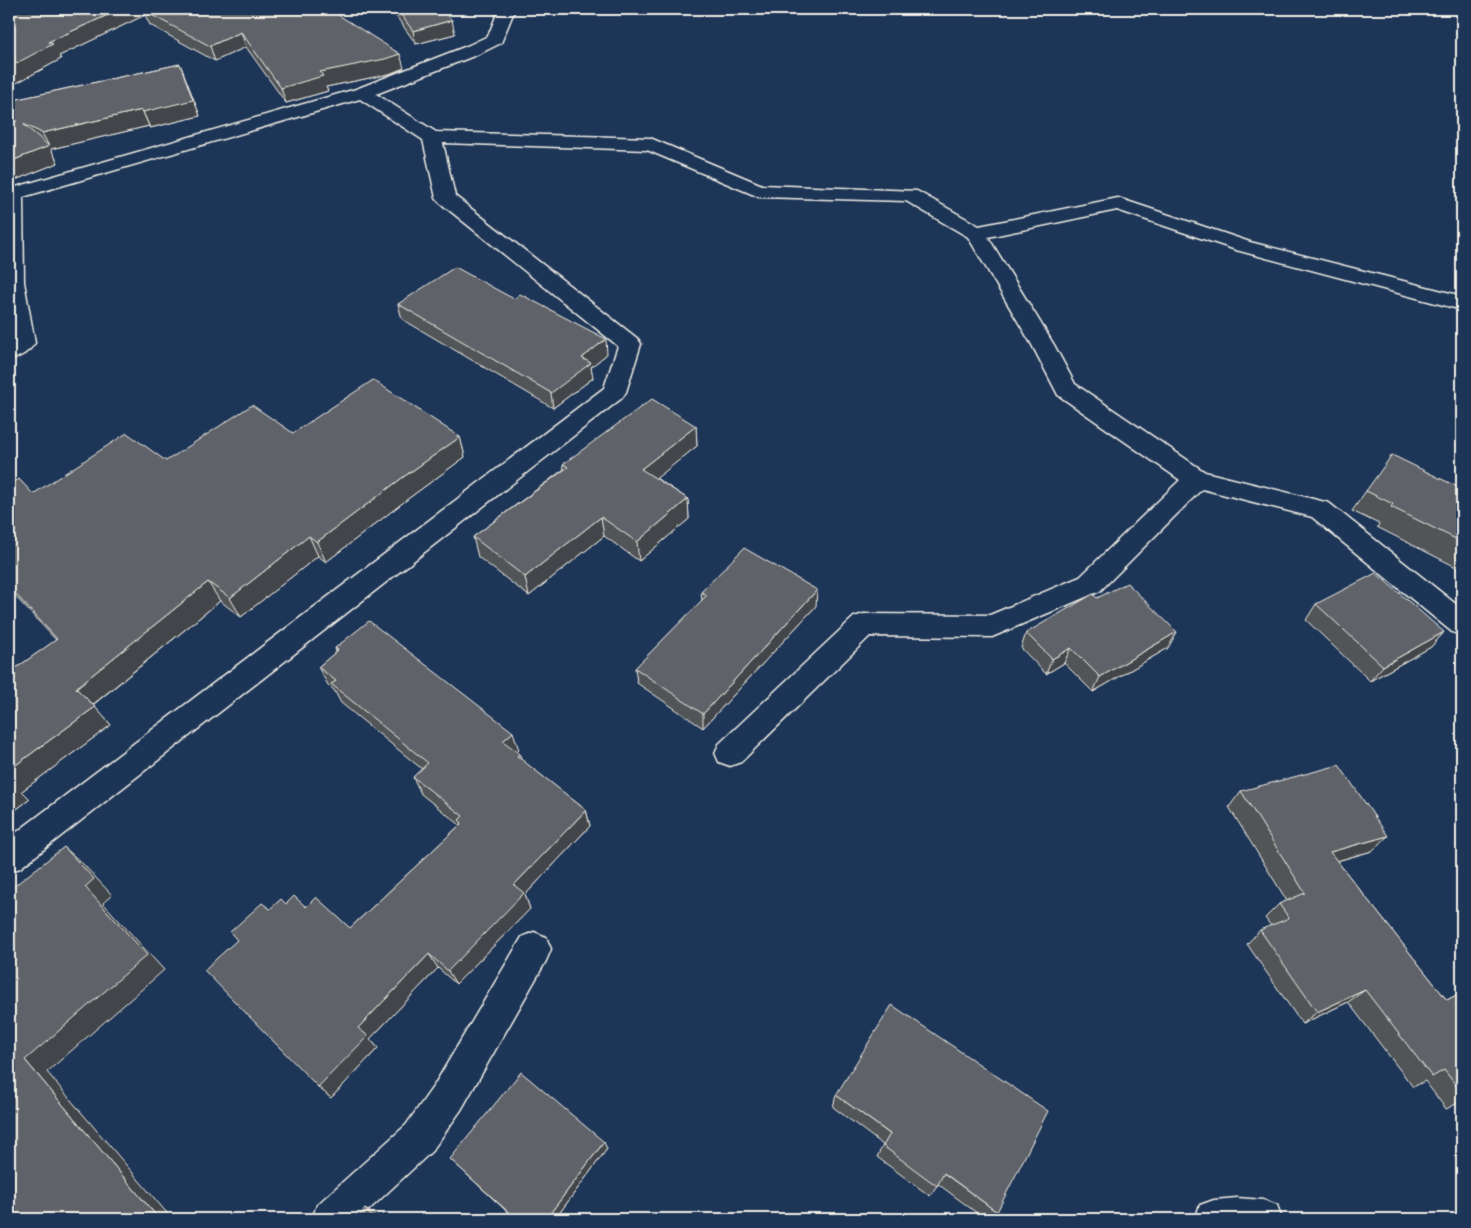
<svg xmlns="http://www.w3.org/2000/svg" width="1471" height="1228" viewBox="0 0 1471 1228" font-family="Caveat,sans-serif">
<rect width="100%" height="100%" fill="#1d3557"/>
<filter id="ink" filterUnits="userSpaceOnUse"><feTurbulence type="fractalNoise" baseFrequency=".02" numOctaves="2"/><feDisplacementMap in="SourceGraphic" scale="10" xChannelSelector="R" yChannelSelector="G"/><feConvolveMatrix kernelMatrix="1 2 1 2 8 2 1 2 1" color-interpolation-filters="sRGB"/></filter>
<g filter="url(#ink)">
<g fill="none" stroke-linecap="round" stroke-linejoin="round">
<defs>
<g id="minor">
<path d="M499,9h16l-14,34 -22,11 -103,40 60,38 214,6 112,47 155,6 62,35 139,-28 132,44 212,54v14l-226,-60 -119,-40 -129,27 66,108 21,39 130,88 124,31 133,106v26l-10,-3 -140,-115 -110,-28 -102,102 -108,46 -122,-1 -129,126 -11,4 -11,-4 -4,-9 4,-9 135,-127 10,-3 126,1 90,-38 100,-97 -122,-85 -26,-50 -64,-108 -62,-36 -147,-4 -112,-47 -204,-7 12,53 183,143 3,5 -15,48 -4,6 -602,470 -11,4v-34l595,-450 14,-42 -179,-144 -3,-4 -13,-58 -63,-41 -337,98 1,85 11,61c-6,9 -16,15 -26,17v-17l3,-3 -3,-21v-130l347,-100 111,-43 21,-10z"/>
<polygon points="534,932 546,937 551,949 546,961 461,1110 432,1151 359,1219 312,1219 317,1205 406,1125 435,1084 522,937"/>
<polygon points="1237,1198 1263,1200 1277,1205 1282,1219 1195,1219 1200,1205 1214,1200"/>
</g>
</defs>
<use href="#minor" stroke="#f4f1e8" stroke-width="3"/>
<use href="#minor" fill="#1d3557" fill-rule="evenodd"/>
</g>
<g fill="#515459" stroke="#f4f1e8">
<polygon points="9,9 329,9 404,68 389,74 326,87 328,91 286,103 246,47 215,61 150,25 145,15 59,56 61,59 9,87"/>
<polygon points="391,9 441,9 455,34 416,44"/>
<polygon points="180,64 200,116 150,128 149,126 51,149 58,163 15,180 9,174 9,101"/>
<polygon points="398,304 607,354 591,367 593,378 553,408 402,319"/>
<polygon points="696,426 697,446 656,478 688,499 689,519 639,561 604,536 529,596 478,557 473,537 564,469 563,464"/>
<polygon points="293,433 460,437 465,457 409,498 326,562 318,556 241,617 220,601 93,705 111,725 22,791 30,799 9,815 9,673 56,640 12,593 9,595 9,485 33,494 166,461"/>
<polygon points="1462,489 1462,570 1377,527 1379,524 1352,511 1366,491"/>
<polygon points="701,592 816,606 703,728 637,683 635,668 702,601"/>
<polygon points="1097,598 1168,648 1093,692 1064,663 1046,674 1021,648 1026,633"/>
<polygon points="1316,604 1444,632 1431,647 1370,681 1306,620"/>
<polygon points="335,648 519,750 517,752 520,754 521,760 586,810 590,826 525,895 530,909 456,984 438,968 370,1039 378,1048 331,1098 318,1087 270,909 286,904 306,907 350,928 460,825 421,794 413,777 422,769 341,703 334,690 328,685 318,667 336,652"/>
<polygon points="1241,791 1372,851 1337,861 1447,1000 1462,992 1462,1101 1446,1109 1425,1081 1413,1087 1348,1002 1302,1024 1247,944 1260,930 1271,926 1265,918 1279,904 1287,901 1229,807"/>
<polygon points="836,1095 997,1212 989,1219 985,1219 938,1184 930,1196 877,1157 883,1145 833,1107"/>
<polygon points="607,1149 555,1219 515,1219 450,1159"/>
</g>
<g fill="#424549" stroke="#f4f1e8">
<polygon points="121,9 159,9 144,11 145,15 59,56 61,59 9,87 9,67 48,42"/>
<polygon points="452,20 455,34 416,44 413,31"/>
<polygon points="241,32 246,47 215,61 210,46"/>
<polygon points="400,54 404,68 389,74 326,87 328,91 286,103 281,88 320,72"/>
<polygon points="180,64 200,116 150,128 143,112"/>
<polygon points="142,110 149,126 51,149 58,163 15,180 9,169 9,162 49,146 42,133"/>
<polygon points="606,339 607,354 591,367 593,378 553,408 551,393 582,358"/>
<polygon points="696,426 697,446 643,489 641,469"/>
<polygon points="460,437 465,457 409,498 326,562 317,542 402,478"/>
<polygon points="688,499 689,519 639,561 637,542"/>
<polygon points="601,517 604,536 529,596 525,577"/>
<polygon points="309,536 318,556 241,617 230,598"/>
<polygon points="208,582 220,601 91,706 76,688"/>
<polygon points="9,589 12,593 9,595"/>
<polygon points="817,590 816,606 703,728 703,714"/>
<polygon points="1177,632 1168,648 1093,692 1100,677"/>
<polygon points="1444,632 1431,647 1370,681 1383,666"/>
<polygon points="1071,648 1064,663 1046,674 1052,659"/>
<polygon points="95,707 111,725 22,791 30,799 9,815 9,770"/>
<polygon points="513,732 519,750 509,759 503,741"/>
<polygon points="586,810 590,826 525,895 530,909 456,984 448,971 514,885"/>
<polygon points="1388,836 1372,851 1315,867 1330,852"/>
<polygon points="64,847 83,864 112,895 103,903 164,970 47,1072 172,1219 159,1219 25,1060 85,887"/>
<polygon points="429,954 438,968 370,1039 378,1048 331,1098 318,1087 358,1028"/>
<polygon points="1365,990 1348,1002 1302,1024 1317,1012"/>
<polygon points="604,1142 607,1149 555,1219 546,1219"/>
<polygon points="365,1209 379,1218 379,1219 374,1219"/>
</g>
<g fill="#5e6268" stroke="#f4f1e8">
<polygon points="9,9 121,9 48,42 53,44 9,67"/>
<polygon points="149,9 329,9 400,54 385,59 320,72 323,76 281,88 241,32 210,46 144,11"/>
<polygon points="397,9 441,9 452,20 413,31"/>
<polygon points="180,64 193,100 143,112 142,110 42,133 23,124 49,146 9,162 9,124 17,121 9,117 9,101"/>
<polygon points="455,267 514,299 520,294 606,339 582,358 591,363 551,393 398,304"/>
<polygon points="373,380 460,437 402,478 317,542 309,536 230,598 208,582 76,688 95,707 9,770 9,673 57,639 9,587 9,485 19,479 33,494 127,433 166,461 252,405 293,433"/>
<polygon points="652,399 696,426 641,469 688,499 637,542 601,517 525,577 473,537 568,467 563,464"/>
<polygon points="1392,455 1462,489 1462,542 1391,507 1393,504 1366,491"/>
<polygon points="744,548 817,590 703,714 635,668 707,595 701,592"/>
<polygon points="1376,573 1444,632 1383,666 1316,604"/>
<polygon points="1127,583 1177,632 1100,677 1071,648 1052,659 1026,633 1093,594 1097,598"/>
<polygon points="369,621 513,732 503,741 520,754 517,756 586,810 514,885 524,893 448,971 429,954 358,1028 368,1036 318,1087 204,970 237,940 230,932 262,903 270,909 281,899 286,904 294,896 306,907 316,897 350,928 462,823 459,820 463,816 413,777 428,763 331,684 336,681 318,667 338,650 335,648"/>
<polygon points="1339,765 1388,836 1330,852 1447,1000 1462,992 1462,1093 1444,1070 1432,1077 1365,990 1317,1012 1260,930 1289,918 1279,904 1305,893 1241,791"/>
<polygon points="64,847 94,879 85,887 147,955 25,1060 159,1219 9,1219 9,890"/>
<polygon points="892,1005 1048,1111 997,1212 944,1173 937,1186 883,1146 890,1134 836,1095"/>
<polygon points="521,1072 604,1142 546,1219 516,1219 450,1159"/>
<polygon points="365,1209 374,1219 356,1219"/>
<polygon points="383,1214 388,1219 378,1219"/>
</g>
</g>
<rect width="1471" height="1228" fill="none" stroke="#1d3557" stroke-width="30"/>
<rect x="15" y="15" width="1441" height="1198" fill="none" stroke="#f4f1e8" stroke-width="2" filter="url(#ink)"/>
</svg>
